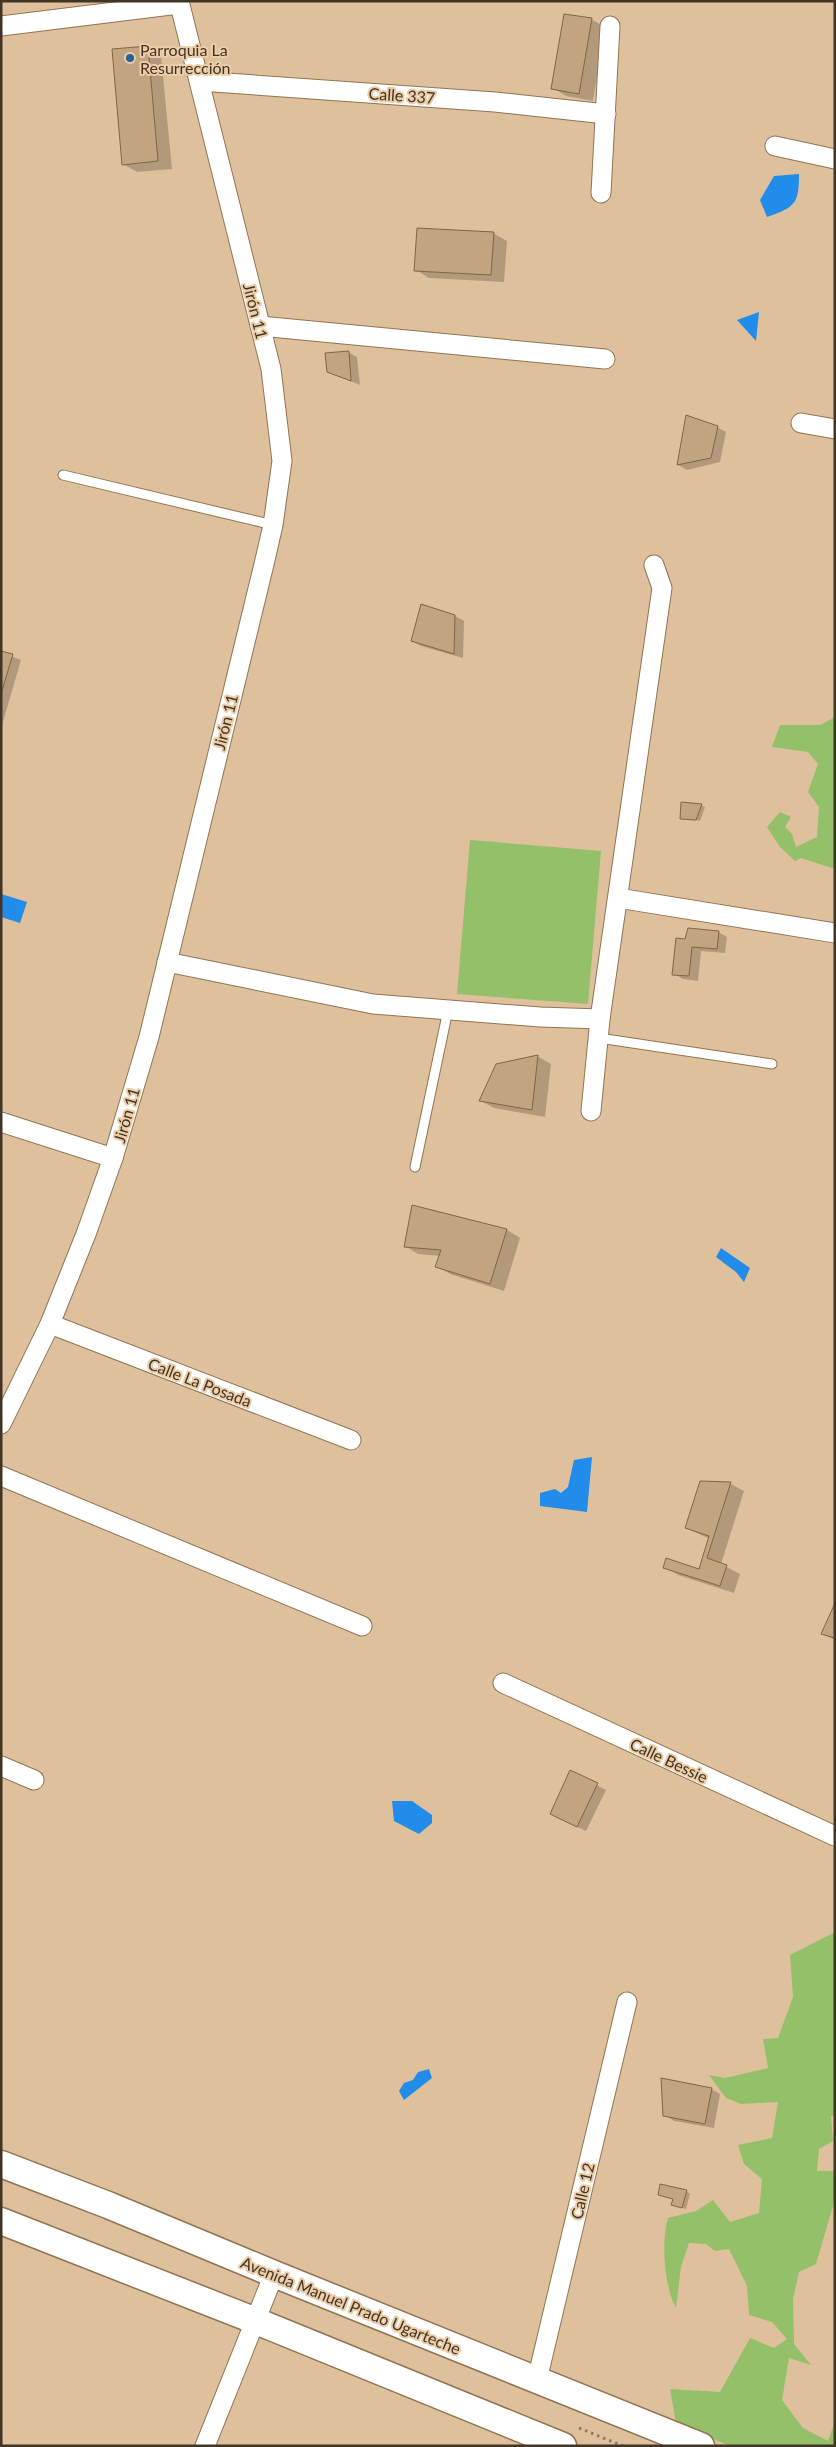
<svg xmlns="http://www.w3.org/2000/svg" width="836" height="2447" viewBox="0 0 836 2447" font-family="Lato,sans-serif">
<rect width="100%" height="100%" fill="#dfc09c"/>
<g fill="#94c06a">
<polygon points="835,717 835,869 801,858 795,861 780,847 767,827 780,812 791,817 785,827 792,834 796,847 817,837 819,807 808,792 818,764 808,752 772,747 780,725 820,725"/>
<polygon points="470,840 601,851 588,1004 457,994"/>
<path d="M835,1932v184h-4l2,25 -14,8 -2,22h18v28l-19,65 -17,8 -6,27 1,45 17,21 -22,-7 -7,42 21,28 25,13 7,-20v25h-105l-54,-23 -6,-34 50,3 30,-54 24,10 13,-9 -15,-17 -23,-7 -2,-29 -18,-37 -14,2 -9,-7 -17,-1 -8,24 -5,41c-12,-22 -15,-66 -8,-90l28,-7 17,-11 17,22 29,-9 3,-34 -18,-15 -6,-19 34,-7 6,-36 -37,2 -15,-6 -17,-23 16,3 43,-10 -5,-29 15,-1 15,-41 -3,-42z"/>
</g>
<g fill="#228ceb">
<path d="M799,174c0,30 -4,33 -32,43l-7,-17 14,-24z"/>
<polygon points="759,312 756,341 737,320"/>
<polygon points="1,894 27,902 20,923 1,917"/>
<polygon points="721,1248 750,1268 744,1282 736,1272 716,1257"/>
<polygon points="592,1457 587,1512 540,1506 540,1493 555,1489 561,1493 568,1487 574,1460"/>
<polygon points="392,1801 412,1801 432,1815 432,1823 419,1834 394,1821"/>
<polygon points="429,2069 432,2078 404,2100 399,2091 404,2083 413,2080 418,2072"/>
</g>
<g fill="#0003">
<polygon points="591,19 605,27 593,101 566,96 553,88"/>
<polygon points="148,47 161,55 172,169 137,172 123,164"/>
<polygon points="493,233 507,241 504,282 429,278 416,270"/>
<polygon points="348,352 357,357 360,385 328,372"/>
<polygon points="717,427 726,432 720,462 687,470 678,465"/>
<polygon points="455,616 464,621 463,658 421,646 412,641"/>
<polygon points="1,652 21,660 2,725 1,725"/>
<polygon points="701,805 705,807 700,821 682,818"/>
<polygon points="718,932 727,937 725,953 701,951 698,981 683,979 674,974 686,940"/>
<polygon points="537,1056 551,1064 545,1117 494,1108 481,1101"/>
<polygon points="413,1207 507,1230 520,1238 504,1291 450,1274 437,1266 440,1256 418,1254 405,1246"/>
<polygon points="701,1482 731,1484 744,1491 721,1564 740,1574 734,1593 678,1575 665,1567 700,1570 710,1539 686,1528"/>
<polygon points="835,1606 835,1640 822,1634"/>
<polygon points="571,1772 606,1790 586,1831 560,1819"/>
<polygon points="711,2089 720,2094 714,2128 674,2121 665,2115"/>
<polygon points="686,2191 690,2194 686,2209 672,2205 674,2199 659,2194"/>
</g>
<g fill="#c2a480" stroke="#816543">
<polygon points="564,14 592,18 579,94 551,89"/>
<polygon points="148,46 158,161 122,165 112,49"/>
<polygon points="417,228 494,232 491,275 414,271"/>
<polygon points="349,351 351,381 327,372 325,353"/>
<polygon points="686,415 718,426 711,458 677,465"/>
<polygon points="421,604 455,615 454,654 411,641"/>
<polygon points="1,651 13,654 1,694"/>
<polygon points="681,802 702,804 696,820 680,819"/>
<polygon points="688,928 719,931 717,949 692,947 689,976 672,975 676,938 685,939"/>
<polygon points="538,1055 532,1110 479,1101 496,1064"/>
<polygon points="412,1205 507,1229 490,1284 435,1267 441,1250 404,1247"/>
<polygon points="700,1481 731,1482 707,1558 727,1565 720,1586 663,1568 666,1558 699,1569 709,1536 685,1528"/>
<polygon points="835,1603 835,1638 821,1634"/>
<polygon points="570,1770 598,1783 577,1827 550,1814"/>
<polygon points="661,2078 712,2088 705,2124 663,2116"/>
<polygon points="660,2184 687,2190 682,2208 671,2205 673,2199 658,2195"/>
</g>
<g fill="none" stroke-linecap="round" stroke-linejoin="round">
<defs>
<g id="lane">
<polyline points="63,475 273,525"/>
<polyline points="599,1038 772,1064"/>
<polyline points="415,1167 448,1010"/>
</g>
<g id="street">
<polyline points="1,26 179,4"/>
<polyline points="199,81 495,102 606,114"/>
<polyline points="775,146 835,159"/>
<polyline points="601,193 610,26"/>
<polyline points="260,326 605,359"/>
<polyline points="801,423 835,429"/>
<polyline points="618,898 835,933"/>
<polyline points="167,962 373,1004 540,1017 600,1019"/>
<polyline points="591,1111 600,1019 662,588 654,565"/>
<polyline points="1,1122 113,1158"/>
<polyline points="50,1324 351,1440"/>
<polyline points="1,1424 50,1324 86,1234 113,1158 149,1037 265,560 273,525 282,461 271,369 179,1"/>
<polyline points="1,1476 362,1626"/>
<polyline points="503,1683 835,1836"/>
<polyline points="1,1766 34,1780"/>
<polyline points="537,2380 627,2002"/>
<polyline points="205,2446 274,2274"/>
</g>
<g id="secondary">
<polyline points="1,2164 108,2205 274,2274 701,2446"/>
<polyline points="1,2221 256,2321 563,2446"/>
</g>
</defs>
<use href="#lane" stroke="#917452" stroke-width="11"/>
<use href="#street" stroke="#917452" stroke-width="21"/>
<use href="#secondary" stroke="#917452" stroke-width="29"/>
<polyline stroke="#8f7a61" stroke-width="3" stroke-dasharray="2.5 4" stroke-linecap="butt" points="579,2428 623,2446"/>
<use href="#lane" stroke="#fff" stroke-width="9"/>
<use href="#street" stroke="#fff" stroke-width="19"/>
<use href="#secondary" stroke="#fff" stroke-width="26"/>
</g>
<circle fill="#286098" stroke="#edcda8" stroke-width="2" cx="130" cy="58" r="5"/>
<g text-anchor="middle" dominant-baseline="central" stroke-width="4" stroke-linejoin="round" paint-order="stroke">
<g font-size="16" fill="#413526" stroke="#edcda8" text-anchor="start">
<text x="140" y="49">Parroquia La<tspan x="140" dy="18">Resurrección</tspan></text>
</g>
<g font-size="16" fill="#413526" stroke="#edcda8">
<text transform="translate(402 95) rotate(4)">Calle 337</text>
<text transform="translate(256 311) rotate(76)">Jirón 11</text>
<text transform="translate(225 722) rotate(-76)">Jirón 11</text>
<text transform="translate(126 1115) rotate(-74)">Jirón 11</text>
<text transform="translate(200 1382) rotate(21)">Calle La Posada</text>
<text transform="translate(669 1760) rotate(25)">Calle Bessie</text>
<text transform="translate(582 2191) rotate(-77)">Calle 12</text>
<text transform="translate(351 2305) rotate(22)">Avenida Manuel Prado Ugarteche</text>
</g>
</g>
<rect width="836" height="2447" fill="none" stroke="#413526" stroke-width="5"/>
</svg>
